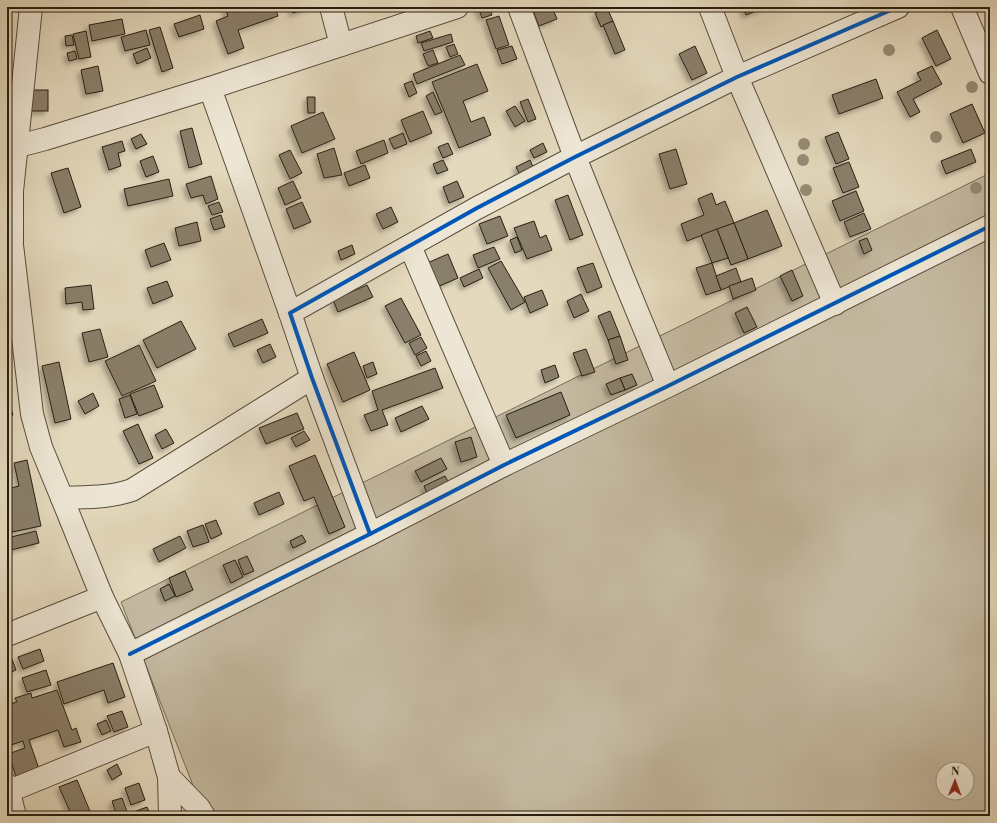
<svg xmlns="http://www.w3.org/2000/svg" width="997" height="823" viewBox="0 0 997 823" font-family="'Libre Bodoni',serif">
<defs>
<filter id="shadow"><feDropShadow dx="-3.5" dy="3.5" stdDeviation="2" flood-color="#0004"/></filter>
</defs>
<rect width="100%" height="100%" fill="#e4d9bd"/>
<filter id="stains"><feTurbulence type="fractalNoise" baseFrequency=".005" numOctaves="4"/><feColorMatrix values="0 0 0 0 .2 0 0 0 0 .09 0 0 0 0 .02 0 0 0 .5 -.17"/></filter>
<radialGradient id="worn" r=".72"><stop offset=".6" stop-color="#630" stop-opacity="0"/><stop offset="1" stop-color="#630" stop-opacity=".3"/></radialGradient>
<path fill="#c4b9a0" stroke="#766c58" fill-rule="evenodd" d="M990,173v643h-785l-84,-214zM943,769h24v24h-24z"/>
<g fill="#8a7f6a" stroke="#291e11" filter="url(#shadow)">
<polygon points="225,7 262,7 263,10 275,7 278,16 238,30 244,48 228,54 216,21 228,16"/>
<polygon points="291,7 311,7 293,13"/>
<polygon points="478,7 489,7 492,15 482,18"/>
<polygon points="535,7 552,7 557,19 539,26 532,8"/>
<polygon points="743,7 766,7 746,15"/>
<polygon points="607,8 613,21 601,27 595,13"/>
<polygon points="200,15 204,29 179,37 174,24"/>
<polygon points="499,16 509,45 496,49 486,20"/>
<polygon points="122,19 125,34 92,41 89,25"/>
<polygon points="613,21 625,50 615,54 603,25"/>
<polygon points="160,27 173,68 162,72 149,30"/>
<polygon points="146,30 150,45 125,51 121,37"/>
<polygon points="937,30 951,59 936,66 922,38"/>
<polygon points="86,31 91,57 79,59 73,34"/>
<polygon points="430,31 433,38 418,43 416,36"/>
<polygon points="451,34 453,42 424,51 421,43"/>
<polygon points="72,35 74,45 66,46 65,36"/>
<polygon points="454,44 458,54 450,57 446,47"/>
<polygon points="512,46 517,59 502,64 497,50"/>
<polygon points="695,46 707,73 692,80 679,54"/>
<polygon points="147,48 151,58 137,64 133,54"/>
<polygon points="433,50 438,63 428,66 423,54"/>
<polygon points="75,51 77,59 69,61 67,53"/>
<polygon points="460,55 465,65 417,84 413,74"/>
<polygon points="477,64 488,91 463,101 471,122 484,117 491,135 459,148 432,82"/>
<polygon points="98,66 103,91 86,94 81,70"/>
<polygon points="932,66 942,84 913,99 920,112 910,117 897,92 921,80 917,73"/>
<polygon points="876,79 883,98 839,114 832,95"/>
<polygon points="412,81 417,93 409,97 404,84"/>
<rect x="29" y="90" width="19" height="21"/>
<polygon points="433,92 442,112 435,115 426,96"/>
<polygon points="307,97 315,97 315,113 308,113"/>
<polygon points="528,99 536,119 528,122 520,102"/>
<polygon points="972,104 985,133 963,143 950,114"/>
<polygon points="515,106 525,121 515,127 506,111"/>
<polygon points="423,111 432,133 410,142 401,120"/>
<polygon points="323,112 335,139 302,153 291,126"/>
<polygon points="192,128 202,164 189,168 180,131"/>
<polygon points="838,132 849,159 836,164 825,137"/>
<polygon points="403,133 407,144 394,149 389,139"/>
<polygon points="141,134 147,144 136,149 131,139"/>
<polygon points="384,140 388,153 361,164 356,151"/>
<polygon points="122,141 125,151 118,153 121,166 109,170 102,147"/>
<polygon points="448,143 453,154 443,158 438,147"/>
<polygon points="543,143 547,152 534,158 530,150"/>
<polygon points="334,148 342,175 324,178 317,154"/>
<polygon points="676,149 687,184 670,189 659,154"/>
<polygon points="971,149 976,162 946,174 941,161"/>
<polygon points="290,150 302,173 290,179 279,155"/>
<polygon points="153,156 159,172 146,177 140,161"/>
<polygon points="443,160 448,170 437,174 433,164"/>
<polygon points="530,160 534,169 520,175 516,167"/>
<polygon points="849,162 859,187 843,193 833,168"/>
<polygon points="365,165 370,178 349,186 344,173"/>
<polygon points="68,168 81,207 64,213 51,173"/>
<polygon points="211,176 218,199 206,204 203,195 191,198 186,184"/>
<polygon points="169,179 173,196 128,206 124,189"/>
<polygon points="293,181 301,198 285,205 278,188"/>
<polygon points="457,181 464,197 449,203 443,187"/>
<polygon points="856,191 864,211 840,221 832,201"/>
<polygon points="712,193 716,205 725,201 734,223 687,241 681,224 704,215 698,199"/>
<polygon points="568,195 583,235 570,240 555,200"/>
<polygon points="219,202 223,212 212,215 208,206"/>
<polygon points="302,202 311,222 294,229 286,209"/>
<polygon points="391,207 398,222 383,229 376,214"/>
<polygon points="767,210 782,246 748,259 734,223"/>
<polygon points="864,213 871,229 850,237 844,222"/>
<polygon points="221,215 225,227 214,230 210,219"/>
<polygon points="500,216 508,236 487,244 479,224"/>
<polygon points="534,221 540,238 546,235 552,250 527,259 514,228"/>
<polygon points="197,222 201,241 179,246 175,228"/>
<polygon points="734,223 748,259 731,265 717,229"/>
<polygon points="717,229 728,258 712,263 701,235"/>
<polygon points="517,237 522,250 515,253 510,240"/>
<polygon points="867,238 872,250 864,254 859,241"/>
<polygon points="164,243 171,260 151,267 145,250"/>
<polygon points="352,245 355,254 341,260 338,251"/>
<polygon points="494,247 500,259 478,268 473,255"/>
<polygon points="448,254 458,278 435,288 425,264"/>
<polygon points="501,261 525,302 511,310 488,268"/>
<polygon points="593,263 602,287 587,293 577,268"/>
<polygon points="712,263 721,290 706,295 696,268"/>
<polygon points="736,268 741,282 721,290 716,276"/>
<polygon points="479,269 483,278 464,287 460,278"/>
<polygon points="792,270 803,296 792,301 780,276"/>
<polygon points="752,278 756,290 733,299 729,286"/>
<polygon points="167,281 173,296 153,304 147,288"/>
<polygon points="91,285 94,309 83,310 82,302 66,304 65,288"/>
<polygon points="367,285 373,297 338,312 333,300"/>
<polygon points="542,290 548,305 530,313 524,297"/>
<polygon points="581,294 589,311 574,318 567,301"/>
<polygon points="401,298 421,335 405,343 385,306"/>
<polygon points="747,307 757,327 744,333 735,313"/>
<polygon points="610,311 620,336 608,340 598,316"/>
<polygon points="262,319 268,333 234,347 228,334"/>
<polygon points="181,321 196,349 157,368 143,340"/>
<polygon points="100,329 108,357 89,362 82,333"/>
<polygon points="620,336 628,360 616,364 608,340"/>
<polygon points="421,337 427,348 415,355 409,343"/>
<polygon points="270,344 276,357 263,363 257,350"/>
<polygon points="139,345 156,381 122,396 105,361"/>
<polygon points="586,349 595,372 582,376 573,353"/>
<polygon points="426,351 431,361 421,366 416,356"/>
<polygon points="354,352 370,390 343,402 327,364"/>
<polygon points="59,362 71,419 55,423 42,366"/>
<polygon points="373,362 377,374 367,378 363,366"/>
<polygon points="555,365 559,377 545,383 541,370"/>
<polygon points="435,368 443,388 382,410 388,425 371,431 364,415 378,410 372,391"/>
<polygon points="632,374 637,385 625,390 620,378"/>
<polygon points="620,378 625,390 611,395 606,384"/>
<polygon points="154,385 163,407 139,416 130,394"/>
<polygon points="561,392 570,415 516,438 506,415"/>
<polygon points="93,393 99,406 85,414 78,401"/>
<polygon points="130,395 137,414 125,418 119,399"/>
<polygon points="9,402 13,415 7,416 7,403"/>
<polygon points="422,406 429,419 401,432 395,418"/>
<polygon points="297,413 304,429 266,444 259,428"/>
<polygon points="138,424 153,458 139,464 123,431"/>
<polygon points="166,429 174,443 162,449 155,435"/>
<polygon points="304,431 310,440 296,447 291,438"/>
<polygon points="471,437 477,457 461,462 455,442"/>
<polygon points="315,455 345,527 329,534 314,497 304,501 289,466"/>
<polygon points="441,458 447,469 421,482 415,471"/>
<polygon points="27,460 41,526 12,532 7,511 7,489 19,486 14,463"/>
<polygon points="445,476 450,485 428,495 424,486"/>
<polygon points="279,492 284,504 259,515 254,503"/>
<polygon points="216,520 222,534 211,539 205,524"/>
<polygon points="203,525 209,542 193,547 187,531"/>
<polygon points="36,531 39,543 7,551 7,538"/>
<polygon points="302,535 306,542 293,548 290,541"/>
<polygon points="180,536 186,548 159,562 153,549"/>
<polygon points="247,556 254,571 244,575 238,560"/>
<polygon points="235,560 243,577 231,583 223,565"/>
<polygon points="185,571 193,590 176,597 169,578"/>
<polygon points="169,584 175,596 165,601 160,589"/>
<polygon points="40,649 44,661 23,669 18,657"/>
<polygon points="12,659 16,670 7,674 7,661"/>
<polygon points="113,663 125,697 108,703 104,690 64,704 57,682"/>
<polygon points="46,670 51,685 27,692 22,678"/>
<polygon points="57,690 72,730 76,728 81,742 64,747 58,730 29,740 39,769 16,776 8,754 25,748 23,741 8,746 7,705 17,702 15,698 31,693 32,698"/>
<polygon points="122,711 128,727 114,732 107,716"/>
<polygon points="106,720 111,731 102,735 97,724"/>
<polygon points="117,764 122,774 112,780 107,770"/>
<polygon points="77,780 92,816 72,816 59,787"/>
<polygon points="139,783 145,800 131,805 125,788"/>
<polygon points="122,798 128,814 147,807 151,816 117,816 112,801"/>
</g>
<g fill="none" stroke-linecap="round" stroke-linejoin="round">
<defs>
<g id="minor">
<polyline points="31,7 12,191 12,245 32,414 41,447 62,498"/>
<polyline points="331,7 341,45"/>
<polyline points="519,7 575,157 623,277 668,386"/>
<polyline points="710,7 737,77 835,304"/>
<polyline points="962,7 990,73"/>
<polyline points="210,88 290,313"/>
<polyline points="7,149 45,139 210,88 457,7"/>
<polyline points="410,246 504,465"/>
<polyline points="370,534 312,378 290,313 477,208 575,157 737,77 898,7"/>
<polyline points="7,635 102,597"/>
<polyline points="130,654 370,534 504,465 668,386 990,226"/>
<polyline points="169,777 199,808 204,816"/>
<polyline points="7,785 15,816"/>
<polyline points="7,792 156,731"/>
<path d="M170,816l-1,-39 -13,-46 -26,-77 -28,-57 -40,-99c24,-1 48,0 70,-8l180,-112"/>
</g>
</defs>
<use href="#minor" stroke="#584d3c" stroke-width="24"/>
<use href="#minor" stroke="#ede6d4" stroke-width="22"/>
<defs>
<g id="cycleway">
<polyline points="370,534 312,378 290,313 477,208 575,157 737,77 898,7"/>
<polyline points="130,654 370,534 504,465 668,386 990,226"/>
</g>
</defs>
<use href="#cycleway" stroke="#ede6d4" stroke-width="6"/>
<use href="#cycleway" stroke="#0057b8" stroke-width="4"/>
</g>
<g fill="#978b76">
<circle cx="889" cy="50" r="6"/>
<circle cx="972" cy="87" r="6"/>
<circle cx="936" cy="137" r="6"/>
<circle cx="804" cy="144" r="6"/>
<circle cx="803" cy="160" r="6"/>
<circle cx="976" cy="188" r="6"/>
<circle cx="806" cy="190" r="6"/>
</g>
<rect width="997" height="823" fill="none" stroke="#e4d9bd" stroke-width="24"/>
<rect x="8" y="8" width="981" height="807" fill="none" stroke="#291e11" stroke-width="2"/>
<rect x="12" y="12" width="973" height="799" fill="none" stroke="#291e11"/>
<g transform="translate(955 781) rotate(1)"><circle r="19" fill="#ede6d4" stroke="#9f9686"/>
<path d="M0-3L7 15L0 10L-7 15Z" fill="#8f2418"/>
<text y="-6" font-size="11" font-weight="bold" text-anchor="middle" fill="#291e11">N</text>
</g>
<rect width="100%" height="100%" filter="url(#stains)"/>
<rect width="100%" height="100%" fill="url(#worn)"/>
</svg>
